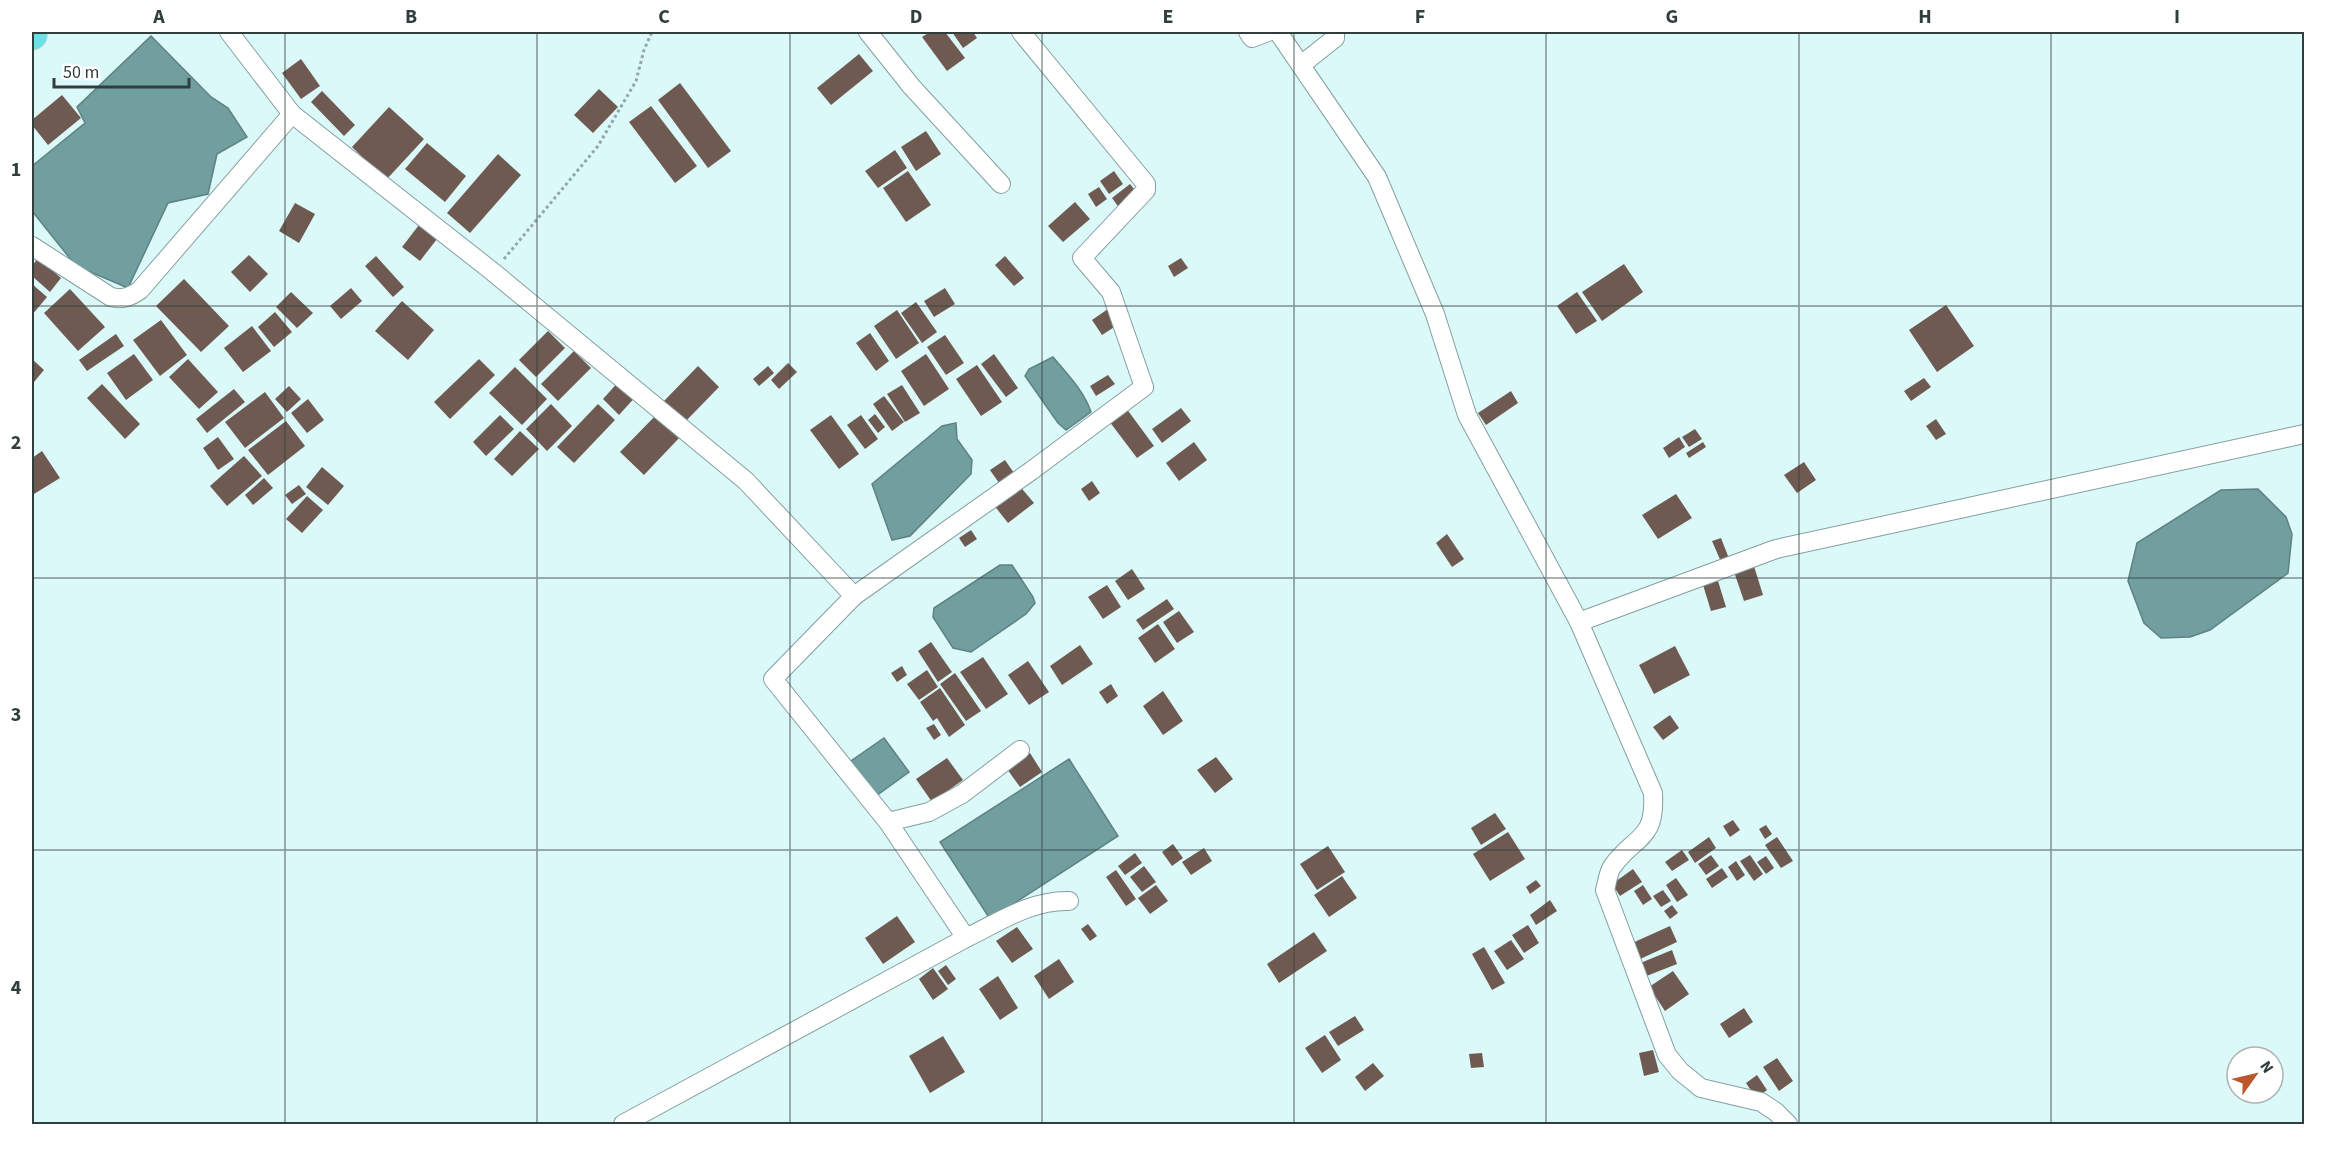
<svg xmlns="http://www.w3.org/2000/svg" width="2336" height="1156" viewBox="0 0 2336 1156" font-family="'Source Sans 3',sans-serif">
<rect width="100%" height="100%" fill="#dcf9f9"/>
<g fill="#719fa0" stroke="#5e8283" stroke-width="1.5">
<polygon points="151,36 211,97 228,108 247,137 217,154 208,194 168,203 128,288 76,266 32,211 32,166 85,123 77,107"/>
<path d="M1053,357c14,17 31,34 38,55l-25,18 -8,-7 -33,-47 4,-7z"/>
<polygon points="956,423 957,439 972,460 971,474 910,536 892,540 872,484 942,426"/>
<polygon points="2258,489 2286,517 2292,534 2288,573 2210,630 2190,637 2161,638 2144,623 2128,581 2137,543 2221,490"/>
<polygon points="1000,565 1012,565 1033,597 1035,603 1026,614 971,652 953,648 933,617 934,608"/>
<polygon points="884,738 909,772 876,796 851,761"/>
<polygon points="1069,759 1118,836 990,919 940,842"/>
</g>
<g fill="#6f5a52">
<polygon points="930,32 945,32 965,58 947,71 922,37"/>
<polygon points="952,32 973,32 977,38 963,48"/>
<polygon points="859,54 873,71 831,105 817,88"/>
<polygon points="301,59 320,86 301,99 282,73"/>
<polygon points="680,83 731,151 708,168 658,100"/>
<polygon points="599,89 618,107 593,133 574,115"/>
<polygon points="322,91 355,125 344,136 311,102"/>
<polygon points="62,95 81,118 48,145 32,125 32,120"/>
<polygon points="651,106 697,166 675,183 629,122"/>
<polygon points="389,107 424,139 386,180 352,147"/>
<polygon points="926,131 941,154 916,171 901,147"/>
<polygon points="427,143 466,176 445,202 405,169"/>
<polygon points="895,150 907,168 878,188 865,171"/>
<polygon points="498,154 521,175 470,233 447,213"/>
<polygon points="908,171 931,205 906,222 883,188"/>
<polygon points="1114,171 1123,184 1109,194 1100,181"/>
<polygon points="1130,184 1138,194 1120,209 1112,198"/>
<polygon points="1099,187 1107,199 1096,207 1088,194"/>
<polygon points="1075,202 1090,219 1063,242 1048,226"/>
<polygon points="295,203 315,214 299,243 279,231"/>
<polygon points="419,225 437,239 420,261 402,247"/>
<polygon points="249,255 268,274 250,292 231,272"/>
<polygon points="376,256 404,287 393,297 365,266"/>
<polygon points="1005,256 1024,278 1014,286 995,265"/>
<polygon points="38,258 61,278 50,292 32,276 32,266"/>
<polygon points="1181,258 1188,268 1174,277 1168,266"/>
<polygon points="1624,264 1643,292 1602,321 1582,292"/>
<polygon points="184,279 229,326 201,352 156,306"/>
<polygon points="32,284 47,297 32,315"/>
<polygon points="351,288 362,301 341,319 330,306"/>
<polygon points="945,288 955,304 934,317 924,301"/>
<polygon points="70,289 105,327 78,351 44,313"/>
<polygon points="291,292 313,313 297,328 276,307"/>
<polygon points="1577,292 1597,321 1576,334 1557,306"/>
<polygon points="402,301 434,330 408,360 375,331"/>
<polygon points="916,302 937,332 922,343 901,313"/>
<polygon points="1946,305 1974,346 1937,372 1909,330"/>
<polygon points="1108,309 1119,324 1102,335 1092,320"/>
<polygon points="897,310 919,343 896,359 874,326"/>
<polygon points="275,312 292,332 274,347 258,327"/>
<polygon points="161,320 187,355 160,376 133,340"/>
<polygon points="252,326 271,351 243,372 224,348"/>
<polygon points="548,331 565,348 536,377 519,360"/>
<polygon points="870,333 889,361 876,371 856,343"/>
<polygon points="116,334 124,346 87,371 79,360"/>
<polygon points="945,335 964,363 946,375 927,347"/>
<polygon points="574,351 591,368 558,401 541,384"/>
<polygon points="134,354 153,380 126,400 107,373"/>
<polygon points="926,354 949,389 924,406 901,371"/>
<polygon points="994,354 1018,388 1006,397 981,364"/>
<polygon points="32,359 44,370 34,382 32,379"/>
<polygon points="188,359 218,392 199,409 169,377"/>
<polygon points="479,359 495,375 450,419 434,402"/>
<polygon points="788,363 797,372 779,389 771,380"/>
<polygon points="977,365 1002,402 981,416 956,379"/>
<polygon points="698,366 719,387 685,422 664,401"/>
<polygon points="768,366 774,373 759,386 753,379"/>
<polygon points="515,367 547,399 522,425 489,393"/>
<polygon points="1108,375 1115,384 1096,396 1090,386"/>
<polygon points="1924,378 1931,387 1911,401 1904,391"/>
<polygon points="621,379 638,394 619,415 603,399"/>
<polygon points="102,384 140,424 125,439 87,398"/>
<polygon points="902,385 920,413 905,422 887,394"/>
<polygon points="289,386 301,399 287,412 275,399"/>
<polygon points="234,389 245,402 207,433 196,419"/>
<polygon points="1511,391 1518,403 1486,425 1478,413"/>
<polygon points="265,392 284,418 245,448 225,422"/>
<polygon points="884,396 904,422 892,431 873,404"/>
<polygon points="308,399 324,420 307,433 291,413"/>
<polygon points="551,404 572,426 547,451 526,429"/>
<polygon points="598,404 615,420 574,463 557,447"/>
<polygon points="1126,408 1154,446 1137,458 1109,421"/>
<polygon points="1181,408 1191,421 1162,443 1152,429"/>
<polygon points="658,413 681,436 644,475 620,452"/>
<polygon points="875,414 885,427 878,433 868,420"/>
<polygon points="500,415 514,429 486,456 473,442"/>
<polygon points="831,415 859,454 839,469 810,430"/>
<polygon points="861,415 878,439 865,449 847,425"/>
<polygon points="1936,419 1946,434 1936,440 1926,426"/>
<polygon points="286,421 305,446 268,475 248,450"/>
<polygon points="1695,429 1702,439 1689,447 1682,437"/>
<polygon points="520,431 539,449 512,476 494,459"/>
<polygon points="218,437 234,459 218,470 203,448"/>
<polygon points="1679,437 1685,447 1669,458 1663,448"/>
<polygon points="1194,442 1207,460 1179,481 1166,463"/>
<polygon points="1703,442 1706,447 1689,458 1686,453"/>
<polygon points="42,451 60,478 34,494 32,489 32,458"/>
<polygon points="244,456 262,476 227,506 210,486"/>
<polygon points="1005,460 1014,473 999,483 990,470"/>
<polygon points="1804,462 1816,480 1797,493 1784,475"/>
<polygon points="322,467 344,486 328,505 306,487"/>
<polygon points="264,478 273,488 253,505 245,495"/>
<polygon points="1092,481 1100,493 1089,501 1081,489"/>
<polygon points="1018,484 1034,503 1008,523 993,504"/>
<polygon points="299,485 306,494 292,504 285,495"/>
<polygon points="1676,494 1692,518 1658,539 1642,515"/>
<polygon points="307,496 323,510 302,533 286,519"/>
<polygon points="971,530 977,539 965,547 959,538"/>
<polygon points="1447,534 1464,559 1452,567 1436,543"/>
<polygon points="1721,538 1730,561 1722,564 1712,541"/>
<polygon points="1753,563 1763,595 1744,601 1733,569"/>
<polygon points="1132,569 1145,589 1128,600 1115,581"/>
<polygon points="1718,581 1726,607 1711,611 1703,585"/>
<polygon points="1107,585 1121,607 1103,619 1088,597"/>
<polygon points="1167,599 1174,609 1143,630 1136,620"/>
<polygon points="1179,611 1194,632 1177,643 1163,622"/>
<polygon points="1158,624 1175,649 1155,663 1138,638"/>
<polygon points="931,642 952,672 938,682 918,651"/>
<polygon points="1080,645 1093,664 1062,685 1050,666"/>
<polygon points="1675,646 1690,675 1654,694 1639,665"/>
<polygon points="983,657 1008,694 986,709 960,672"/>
<polygon points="1028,661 1049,692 1029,705 1008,675"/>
<polygon points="902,666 907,675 897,682 891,673"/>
<polygon points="927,670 938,687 919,700 907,684"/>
<polygon points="955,673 981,711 966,721 940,684"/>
<polygon points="1111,684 1118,696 1107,704 1099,692"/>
<polygon points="940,688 965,725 949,737 937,718 933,721 920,702"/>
<polygon points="1163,691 1183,721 1163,735 1143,706"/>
<polygon points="1670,715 1679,728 1663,740 1653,727"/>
<polygon points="934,724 941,735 934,740 926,728"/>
<polygon points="1030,753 1042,772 1020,787 1007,769"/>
<polygon points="1216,757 1233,779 1215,793 1197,770"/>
<polygon points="947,758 963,780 932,802 916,779"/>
<polygon points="1495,813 1506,829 1481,845 1471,828"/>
<polygon points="1733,820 1740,830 1730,837 1723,826"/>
<polygon points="1766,825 1772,834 1765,839 1759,829"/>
<polygon points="1508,832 1525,859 1490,881 1473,854"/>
<polygon points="1709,837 1716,848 1695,863 1688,852"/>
<polygon points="1777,837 1793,861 1781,868 1765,845"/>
<polygon points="1173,844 1183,858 1172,866 1162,852"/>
<polygon points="1328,846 1345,872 1317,890 1300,864"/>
<polygon points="1204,848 1212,861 1191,875 1182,862"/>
<polygon points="1682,850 1689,860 1672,871 1665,862"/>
<polygon points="1135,853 1142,863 1125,875 1118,866"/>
<polygon points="1711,855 1719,866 1706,875 1698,864"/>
<polygon points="1750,855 1763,874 1754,881 1740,861"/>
<polygon points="1766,856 1774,868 1766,874 1757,862"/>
<polygon points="1736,861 1745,875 1737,881 1728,867"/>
<polygon points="1144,866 1156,882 1142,892 1130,877"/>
<polygon points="1722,868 1728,877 1712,888 1706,879"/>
<polygon points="1633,869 1642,882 1620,896 1612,884"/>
<polygon points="1116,870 1136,899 1126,906 1106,877"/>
<polygon points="1342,876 1357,898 1329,917 1314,895"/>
<polygon points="1676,878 1688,895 1677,902 1666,885"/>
<polygon points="1536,880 1541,886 1530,894 1526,887"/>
<polygon points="1156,885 1168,901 1150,914 1138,898"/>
<polygon points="1643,885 1652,899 1643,905 1634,891"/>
<polygon points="1663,890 1671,901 1661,907 1653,896"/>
<polygon points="1550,900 1557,911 1536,925 1530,915"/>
<polygon points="1672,905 1678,913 1670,919 1664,911"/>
<polygon points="897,916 915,942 883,964 865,938"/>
<polygon points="1088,924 1097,936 1090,941 1081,929"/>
<polygon points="1528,925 1539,943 1524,953 1512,935"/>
<polygon points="1670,926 1677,942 1638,960 1630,944"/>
<polygon points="1017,927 1033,949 1012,963 996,941"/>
<polygon points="1314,932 1327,951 1279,983 1267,964"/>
<polygon points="1511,940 1524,959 1507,970 1494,951"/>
<polygon points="1484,947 1505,983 1492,990 1472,954"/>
<polygon points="1672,950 1677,964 1644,977 1638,964"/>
<polygon points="1059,959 1074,982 1049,999 1034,976"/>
<polygon points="946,965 956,979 948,985 938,971"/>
<polygon points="933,968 948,989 933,1000 919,979"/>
<polygon points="1673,971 1689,994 1665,1011 1649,987"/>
<polygon points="998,976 1018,1008 1000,1020 979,989"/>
<polygon points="1744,1008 1753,1022 1729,1038 1720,1024"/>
<polygon points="1355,1016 1364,1030 1338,1046 1329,1032"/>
<polygon points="1325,1035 1341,1060 1322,1073 1305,1048"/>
<polygon points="943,1036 965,1072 930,1093 909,1056"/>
<polygon points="1653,1050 1659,1072 1644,1076 1639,1053"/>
<polygon points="1482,1053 1484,1067 1471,1068 1469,1054"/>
<polygon points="1777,1058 1793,1081 1779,1091 1763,1067"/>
<polygon points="1373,1063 1384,1076 1365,1091 1355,1077"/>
<polygon points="1757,1075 1767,1090 1756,1098 1746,1083"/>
</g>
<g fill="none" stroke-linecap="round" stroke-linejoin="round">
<defs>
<g id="minor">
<polyline points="229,32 292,114 493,272 746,481 854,596 773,679 888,822 966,938 623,1124"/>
<polyline points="868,32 911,86 1001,184"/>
<polyline points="1248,32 1252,38 1268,32"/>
<path d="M1278,32l99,145 58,137 32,101 112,207 74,171c3,49 -19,42 -41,74 -4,6 -5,16 -7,23l62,165 13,16 21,17 60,14 15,10 12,12"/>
<polyline points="1301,65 1335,38 1335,32"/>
<path d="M32,246l79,51c11,3 19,0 29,-7l152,-176"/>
<polyline points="854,596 1031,471 1144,387 1111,292 1082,258 1146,190 1146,184 1021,32"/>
<polyline points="1579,622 1776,549 2304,434"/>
<polyline points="888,822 929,812 962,794 1020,750"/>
<path d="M966,938c33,-16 65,-38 103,-37"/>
</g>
<polyline id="trunk" points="32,35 32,32"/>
</defs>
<use href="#minor" stroke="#849f9f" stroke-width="20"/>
<use href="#trunk" stroke="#dadcdc" stroke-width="32"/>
<polyline stroke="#92a8a8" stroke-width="3" stroke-dasharray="3 3" stroke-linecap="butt" points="504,259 598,146 636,81 644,50 652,32"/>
<use href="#minor" stroke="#fff" stroke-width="18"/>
<use href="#trunk" stroke="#67e2e6" stroke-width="30"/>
</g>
<path fill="none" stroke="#323e3e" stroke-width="1.5" stroke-opacity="0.55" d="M285,32v1092M537,32v1092M790,32v1092M1042,32v1092M1294,32v1092M1546,32v1092M1799,32v1092M2051,32v1092M32,306h2272M32,578h2272M32,850h2272"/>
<rect width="2336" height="1156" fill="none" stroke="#ffffff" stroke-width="66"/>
<g transform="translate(2255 1075) rotate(56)"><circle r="28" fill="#ffffff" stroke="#adb2b2" stroke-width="1.5"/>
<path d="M0-4.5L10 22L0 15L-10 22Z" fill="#bd562a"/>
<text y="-9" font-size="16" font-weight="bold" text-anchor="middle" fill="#323e3e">N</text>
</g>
<path d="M54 78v9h135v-9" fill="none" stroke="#323e3e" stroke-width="3"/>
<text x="63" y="78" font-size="18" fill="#323e3e" stroke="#ffffff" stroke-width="4.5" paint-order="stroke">50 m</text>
<rect x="33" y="33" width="2270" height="1090" fill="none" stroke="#323e3e" stroke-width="2"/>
<g font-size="20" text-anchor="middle" font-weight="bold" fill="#323e3e">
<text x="159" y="23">A</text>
<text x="411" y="23">B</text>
<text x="664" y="23">C</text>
<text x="916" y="23">D</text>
<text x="1168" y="23">E</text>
<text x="1420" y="23">F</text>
<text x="1672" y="23">G</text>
<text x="1925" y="23">H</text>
<text x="2177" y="23">I</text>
<text x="16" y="176">1</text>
<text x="16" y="449">2</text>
<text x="16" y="721">3</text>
<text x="16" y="994">4</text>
</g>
</svg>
